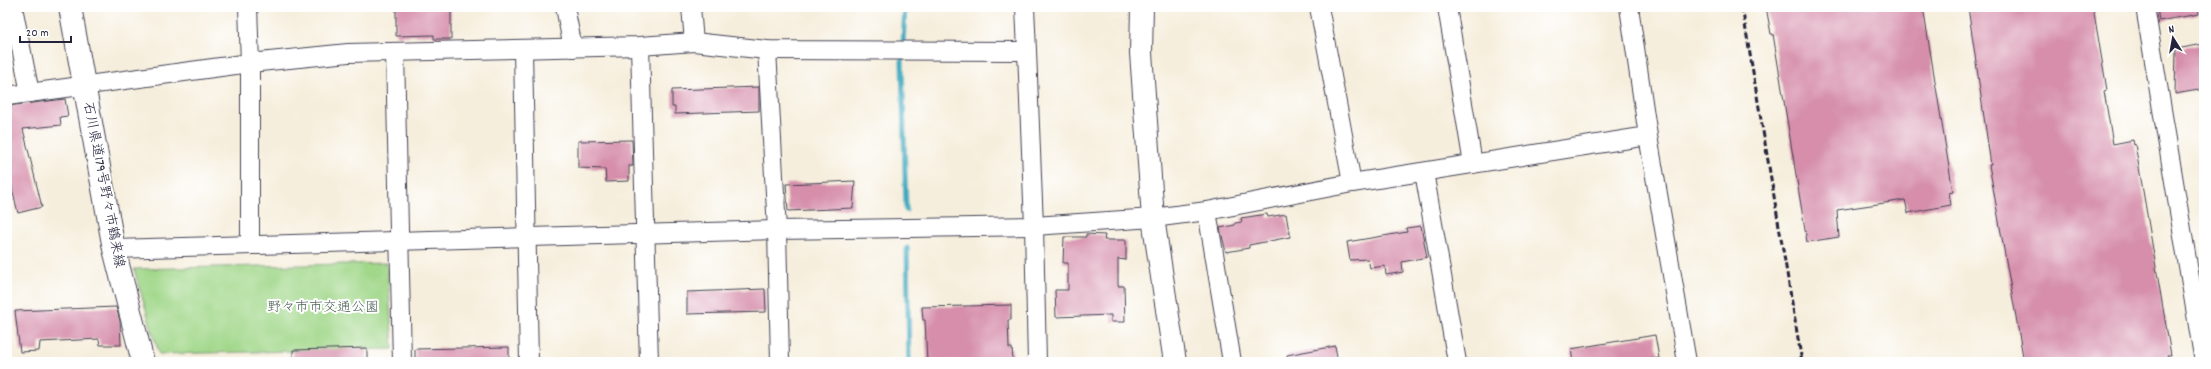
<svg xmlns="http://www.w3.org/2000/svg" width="2211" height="369" viewBox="0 0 2211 369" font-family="Dekko,'Klee One',sans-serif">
<rect width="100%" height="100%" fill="#fff"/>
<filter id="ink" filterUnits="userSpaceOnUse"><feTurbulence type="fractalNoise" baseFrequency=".025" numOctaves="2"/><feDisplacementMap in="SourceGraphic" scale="8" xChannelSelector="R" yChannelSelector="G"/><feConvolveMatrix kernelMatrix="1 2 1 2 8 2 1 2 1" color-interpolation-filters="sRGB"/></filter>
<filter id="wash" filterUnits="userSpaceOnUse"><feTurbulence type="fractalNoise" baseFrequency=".012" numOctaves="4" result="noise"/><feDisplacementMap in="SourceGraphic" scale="16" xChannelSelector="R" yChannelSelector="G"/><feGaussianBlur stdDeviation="0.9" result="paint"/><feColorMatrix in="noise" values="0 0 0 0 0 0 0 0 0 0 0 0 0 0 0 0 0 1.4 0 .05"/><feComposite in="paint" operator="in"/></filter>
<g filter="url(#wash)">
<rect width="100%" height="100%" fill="#f6eedc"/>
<polygon fill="#a0d789" stroke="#617c62" points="387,263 393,349 159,354 134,269"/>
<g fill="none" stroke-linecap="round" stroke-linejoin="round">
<g stroke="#41abc1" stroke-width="5">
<polyline points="905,7 902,62 906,210"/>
<polyline points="907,248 909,362"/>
</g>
</g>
<g id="blocks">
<g fill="#d68eaa">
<polygon points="396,7 451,7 451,39 434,39 434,35 396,36"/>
<polygon points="1766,7 1923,7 1953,192 1949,193 1951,205 1908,213 1905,200 1837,210 1839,237 1807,242 1773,34 1771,34"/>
<polygon points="1968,7 2093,7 2107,90 2104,91 2113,144 2133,140 2134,145 2135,144 2171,355 2167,355 2168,362 2024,362 1989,165 1991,165"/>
<polygon points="2157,7 2198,7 2199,14 2159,21"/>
<polygon points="2204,44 2204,89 2175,94 2176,49"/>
<polygon points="759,87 759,111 675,114 675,107 672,107 672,90"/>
<polygon points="65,99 68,116 60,117 61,125 23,129 42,207 18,213 7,167 7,146 9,145 7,106"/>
<polygon points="632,140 633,166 629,166 629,181 606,182 605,169 578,168 578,141"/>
<polygon points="855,181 853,208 788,211 786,184"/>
<polygon points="1267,214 1268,217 1286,214 1290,237 1249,245 1249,248 1226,252 1220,228 1235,225 1235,223 1242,222 1241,218"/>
<polygon points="1421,226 1427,257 1402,262 1403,272 1386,275 1385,266 1370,268 1368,259 1350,260 1347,242 1407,232 1406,228"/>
<polygon points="1086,234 1105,235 1104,240 1126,240 1126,260 1118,259 1118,286 1124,286 1125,322 1111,322 1111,315 1056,317 1055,290 1068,290 1068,263 1063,263 1064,237 1086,237"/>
<polygon points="765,289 766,312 687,314 687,292"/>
<polygon points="1011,305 1011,320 1008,320 1009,348 1012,348 1013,362 927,362 925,320 923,320 922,307"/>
<polygon points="116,307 120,321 121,345 100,345 99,339 40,342 39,351 20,352 15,311"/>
<polygon points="1655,335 1659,358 1638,362 1573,362 1571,349"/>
<polygon points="1335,346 1338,362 1288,362 1287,355"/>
<polygon points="509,347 509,362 415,362 415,349"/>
<polygon points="367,348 367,362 293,362 293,350"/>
</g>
</g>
</g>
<g filter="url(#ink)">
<use href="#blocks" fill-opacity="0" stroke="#424153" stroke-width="1"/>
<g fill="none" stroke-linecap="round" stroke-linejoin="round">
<defs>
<g id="minor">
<polyline points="13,7 30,93"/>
<polyline points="248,7 250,63 250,245"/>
<polyline points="565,7 573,48"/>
<polyline points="691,7 694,42"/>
<polyline points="1025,7 1027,51"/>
<polyline points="1319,7 1352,183"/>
<polyline points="1447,7 1473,164"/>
<polyline points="1629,7 1648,136 1687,362"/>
<polyline points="2145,7 2204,362"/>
<polyline points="640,46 649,362"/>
<polyline points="523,49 529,362"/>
<polyline points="767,50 777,230 780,362"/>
<polyline points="395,52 402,362"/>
<polyline points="7,96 250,63 348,53 640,46 694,42 767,50 1027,51 1034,226 1037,362"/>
<polyline points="1424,172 1457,362"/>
<polyline points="1207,211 1232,362"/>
<polyline points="114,249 777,230 1034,226 1153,218 1207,211 1352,183 1648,136"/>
</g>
<polyline id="tertiary" points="1142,7 1141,53 1153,218 1175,362"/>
<polyline id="secondary" points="70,7 114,249 143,362"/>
</defs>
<use href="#minor" stroke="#424153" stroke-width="20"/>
<use href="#tertiary" stroke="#424153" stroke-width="24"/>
<use href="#secondary" stroke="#424153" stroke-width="24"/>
<use href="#minor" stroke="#fff" stroke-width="18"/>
<use href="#tertiary" stroke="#fff" stroke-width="22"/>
<use href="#secondary" stroke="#fff" stroke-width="22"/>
<polyline stroke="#22223b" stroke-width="3" stroke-dasharray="6 3" stroke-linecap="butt" points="1742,7 1802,362"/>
</g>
</g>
<g text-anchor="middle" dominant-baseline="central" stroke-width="4" stroke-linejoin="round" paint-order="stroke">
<g font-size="14" fill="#22223b" stroke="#fff">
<text transform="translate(103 185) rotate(79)">石川県道179号野々市鶴来線</text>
</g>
<g font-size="14" fill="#4e6156" stroke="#fff">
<text x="323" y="308">野々市市交通公園</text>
</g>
</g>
<rect width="2211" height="369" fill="none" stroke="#fff" stroke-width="24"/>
<g transform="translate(2173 38) rotate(349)" stroke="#ffffff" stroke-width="3" paint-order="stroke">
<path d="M0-3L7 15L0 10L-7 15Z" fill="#22223b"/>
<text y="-6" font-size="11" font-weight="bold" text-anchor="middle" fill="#22223b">N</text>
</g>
<path d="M20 36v6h51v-6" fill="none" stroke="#22223b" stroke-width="2"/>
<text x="26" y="36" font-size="12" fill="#22223b" stroke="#ffffff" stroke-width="3" paint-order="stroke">20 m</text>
</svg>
